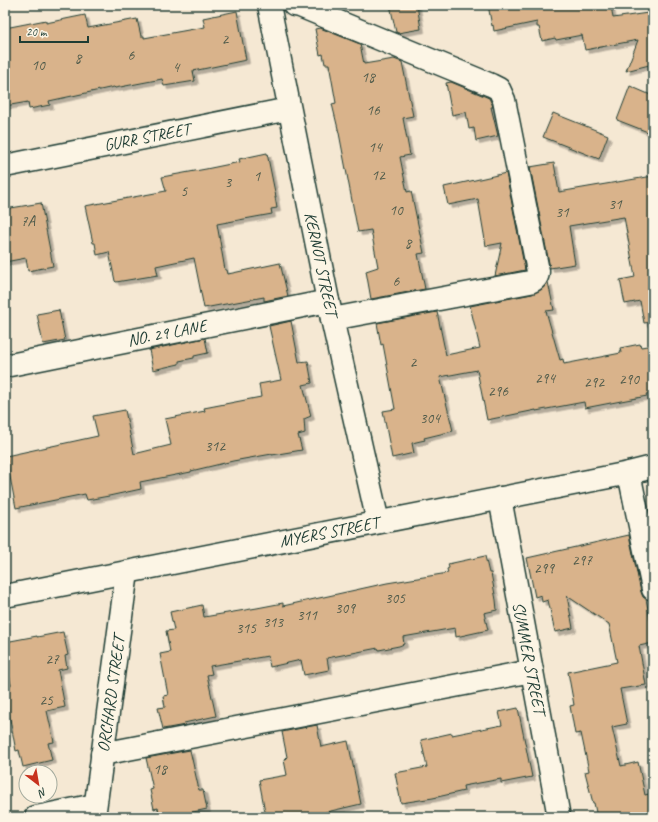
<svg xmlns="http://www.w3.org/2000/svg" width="658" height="822" viewBox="0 0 658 822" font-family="Caveat,sans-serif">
<defs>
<filter id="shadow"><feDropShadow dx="3.5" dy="3.5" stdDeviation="0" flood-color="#0004"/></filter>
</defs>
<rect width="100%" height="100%" fill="#f5e8d3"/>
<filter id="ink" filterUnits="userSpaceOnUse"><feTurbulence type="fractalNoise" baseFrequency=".025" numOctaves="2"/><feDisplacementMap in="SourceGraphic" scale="8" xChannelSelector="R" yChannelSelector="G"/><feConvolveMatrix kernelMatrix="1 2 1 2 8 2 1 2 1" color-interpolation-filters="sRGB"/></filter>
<g filter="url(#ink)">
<g fill="#d9b38b" stroke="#1f3d34" filter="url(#shadow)">
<polygon points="390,5 417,5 421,29 398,33 396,32"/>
<polygon points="488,5 611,5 613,18 648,13 651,5 653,5 653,64 626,71 638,40 585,50 582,35 556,40 555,38 542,41 539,27 537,27 537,22 494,31 493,25 492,26"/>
<polygon points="237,11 246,60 193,71 195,81 164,86 162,79 115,88 114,87 49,101 50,105 29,109 28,102 5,106 5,28 46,20 46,23 85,15 88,28 137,19 141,36 144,36 144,38 205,27 203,18"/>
<polygon points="320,28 360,44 364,64 394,59 402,62 413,116 403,118 410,155 400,157 407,192 411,191 424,253 418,254 425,289 371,299 366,271 378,267 371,230 358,232 339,133 332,104 336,103 329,64 325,64 323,54 320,55 315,29"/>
<polygon points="451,82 489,98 492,104 493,107 491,107 498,136 476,141 474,128 469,129 466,112 452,115 446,83"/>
<polygon points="630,86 653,96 653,134 617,120"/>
<polygon points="553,113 608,135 599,159 543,137"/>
<polygon points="267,153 276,197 275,197 277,208 271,209 272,214 217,224 225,270 227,270 228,274 280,263 288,296 264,301 264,297 204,308 194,258 156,266 158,275 116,282 115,281 109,252 97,255 95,243 93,243 85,206 166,191 162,177 206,169 240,162 239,159"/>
<polygon points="554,163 559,192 653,176 653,322 644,323 640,301 625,304 620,280 635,277 624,217 569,226 575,264 550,268 530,167"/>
<polygon points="506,173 525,270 495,276 502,243 486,246 478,199 448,205 444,187"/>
<polygon points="41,203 53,266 28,271 26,258 5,262 5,209"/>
<polygon points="548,282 554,310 546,311 560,360 563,359 564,364 621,353 620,348 640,344 641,347 653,345 653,393 646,394 647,396 585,408 584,402 536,411 536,410 487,420 477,370 440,377 453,431 424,438 425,440 412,443 414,453 392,458 383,411 395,409 383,344 381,345 377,323 437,312 446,355 480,348 470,306 532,294 542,289"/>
<polygon points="59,310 65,340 43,344 37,314"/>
<polygon points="291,321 299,362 308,361 312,383 303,385 311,416 304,419 305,433 298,435 302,450 272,455 272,454 233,461 191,471 191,472 140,482 141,489 109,496 87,500 85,494 16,508 6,456 98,436 93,416 125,410 134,454 171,445 165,419 205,411 204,408 261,397 259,384 281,380 269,326"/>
<polygon points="205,338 208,353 194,356 194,358 179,361 179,364 153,370 149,350"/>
<polygon points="629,535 641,592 643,597 646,599 653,634 653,643 639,646 646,685 620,689 627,724 612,727 621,766 638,762 645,795 653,793 653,817 597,817 594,803 593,803 585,772 589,771 581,733 575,734 570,706 574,705 568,672 617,662 609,624 567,596 573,628 555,632 548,600 542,602 541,595 535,597 527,558"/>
<polygon points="485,556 489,573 491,573 496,600 497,610 484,613 488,630 456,637 455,628 403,637 404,644 399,646 379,650 378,648 327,658 329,670 304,675 301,660 270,667 268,656 210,666 212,674 207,675 216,716 184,723 185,725 163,729 158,708 165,707 163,696 168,695 160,654 170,652 166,631 174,630 170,612 202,605 204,617 257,608 283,603 283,606 387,583 448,573 447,569 449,568 448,564"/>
<polygon points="63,632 68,655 65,656 67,668 58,670 65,707 47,711 54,742 48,743 52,760 23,767 19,750 16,751 5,693 5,686 11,685 5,653 5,642 37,636 37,637"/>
<polygon points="518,708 532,777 501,783 501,779 463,786 464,791 433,798 401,803 395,773 427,767 421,740 452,733 452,735 502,725 499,712"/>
<polygon points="317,725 321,747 348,741 361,804 318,814 319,817 266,817 259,780 287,775 284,760 287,757 282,732"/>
<polygon points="190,750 199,790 203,790 207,809 170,817 160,817 158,808 154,809 150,790 153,789 146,758"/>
</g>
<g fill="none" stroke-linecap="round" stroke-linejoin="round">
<defs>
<g id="minor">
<polyline points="269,5 328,301 378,522"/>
<path d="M294,5l6,1 191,79 8,4 5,11 34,171c0,6 -3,9 -8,11l-198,37"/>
<polyline points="5,166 289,109"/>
<polyline points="5,366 328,301"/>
<polyline points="629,473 653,589"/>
<polyline points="500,498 559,817"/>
<polyline points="5,596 629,473 653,467"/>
<polyline points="102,754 532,671"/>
<polyline points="36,817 95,805"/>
<polyline points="94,817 127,572"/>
</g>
</defs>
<use href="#minor" stroke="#1f3d34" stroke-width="25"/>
<use href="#minor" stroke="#fcf5e5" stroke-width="22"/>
</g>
</g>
<g text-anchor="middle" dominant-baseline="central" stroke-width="4" stroke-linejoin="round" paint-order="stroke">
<g font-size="15" fill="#4e5a4a">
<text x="225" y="39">2</text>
<text x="131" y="55">6</text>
<text x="78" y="58">8</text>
<text x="38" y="65">10</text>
<text x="176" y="67">4</text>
<text x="368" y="77">18</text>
<text x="373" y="110">16</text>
<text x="375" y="147">14</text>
<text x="378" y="175">12</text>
<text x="257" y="176">1</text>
<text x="228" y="182">3</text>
<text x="184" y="191">5</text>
<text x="615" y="204">31</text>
<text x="396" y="210">10</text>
<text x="562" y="212">31</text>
<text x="28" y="221">7A</text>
<text x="408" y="243">8</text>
<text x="396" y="281">6</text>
<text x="413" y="362">2</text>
<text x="545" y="378">294</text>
<text x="629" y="379">290</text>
<text x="594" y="382">292</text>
<text x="498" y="391">296</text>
<text x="430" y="418">304</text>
<text x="215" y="446">312</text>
<text x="582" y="560">297</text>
<text x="544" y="568">299</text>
<text x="395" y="598">305</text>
<text x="345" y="608">309</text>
<text x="307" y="615">311</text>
<text x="273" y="622">313</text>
<text x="246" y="628">315</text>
<text x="52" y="659">27</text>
<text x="46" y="700">25</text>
<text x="160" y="769">18</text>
</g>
<g font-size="17" fill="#1f3d34" stroke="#fcf5e5">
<text transform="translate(147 137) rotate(-11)">GURR STREET</text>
<text transform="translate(321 264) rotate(78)">KERNOT STREET</text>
<text transform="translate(167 333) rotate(-11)">NO. 29 LANE</text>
<text transform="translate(329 532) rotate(-11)">MYERS STREET</text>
<text transform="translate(529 658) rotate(79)">SUMMER STREET</text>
<text transform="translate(111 694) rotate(-82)">ORCHARD STREET</text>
</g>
</g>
<rect width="658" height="822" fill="none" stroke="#fcf5e5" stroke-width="20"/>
<rect x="10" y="10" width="638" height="802" fill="none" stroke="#1f3d34" stroke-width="1.5" filter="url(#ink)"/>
<g transform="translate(38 784) rotate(149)"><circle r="19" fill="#fcf5e5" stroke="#a4ab9e"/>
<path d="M0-3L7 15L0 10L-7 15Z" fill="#c8321e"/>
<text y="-6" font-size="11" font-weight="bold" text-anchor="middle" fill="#1f3d34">N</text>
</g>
<path d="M20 36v6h68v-6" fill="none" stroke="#1f3d34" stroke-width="2"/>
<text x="26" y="36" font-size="12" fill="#1f3d34" stroke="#fcf5e5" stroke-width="3" paint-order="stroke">20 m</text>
</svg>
